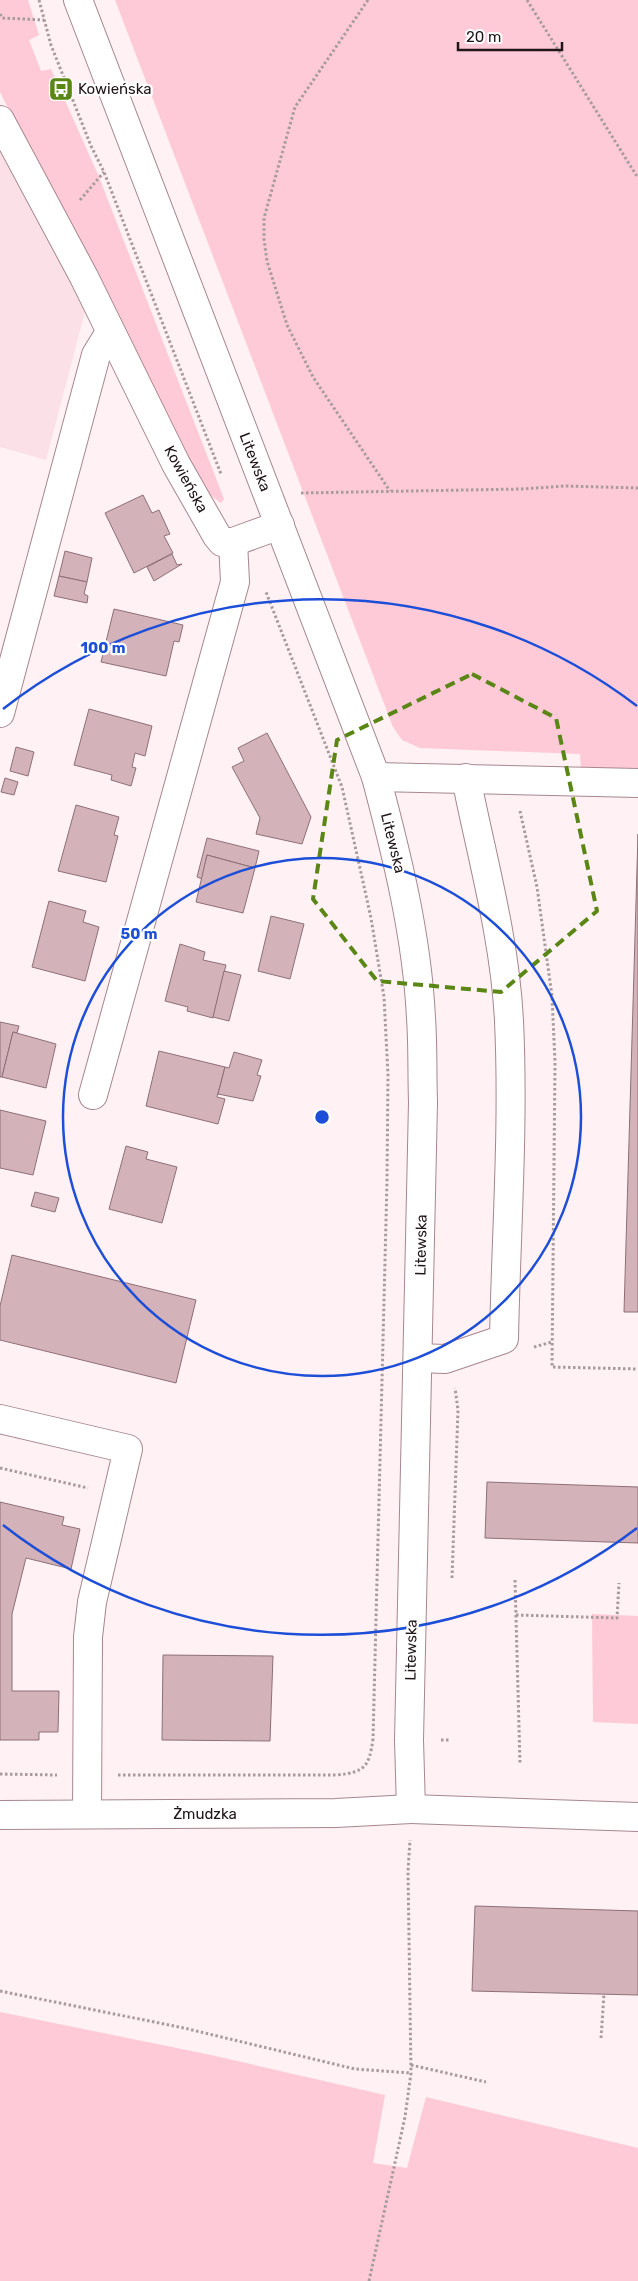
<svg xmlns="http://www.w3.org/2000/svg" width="638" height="2281" viewBox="0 0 638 2281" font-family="Rubik,sans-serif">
<rect width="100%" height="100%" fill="#fff1f4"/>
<polygon fill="#fbe1e7" points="0,140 87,304 46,460 0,447"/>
<g fill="#ffcad7">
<polygon points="0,0 28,0 39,35 29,40 41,71 51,69 99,177 224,499 221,503 199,487 0,92"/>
<polygon points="115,0 638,0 638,768 581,769 580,754 420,748 402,740 393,727"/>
<polygon points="592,1614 638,1616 638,1724 593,1722"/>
<polygon points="0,2012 211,2055 385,2095 373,2163 407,2168 426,2097 638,2148 638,2281 0,2281"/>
</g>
<g fill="#d3b2ba" stroke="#8e6f77">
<polygon points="143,495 152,513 159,510 170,534 164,536 173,553 134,573 105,513"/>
<polygon points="65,551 92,558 87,582 59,576"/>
<polygon points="172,554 177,565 182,564 154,581 147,567"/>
<polygon points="59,576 87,582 84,594 88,596 87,603 54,596"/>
<polygon points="114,609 183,625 179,642 174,641 166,676 101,662"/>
<polygon points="89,709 152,726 145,756 135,753 132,767 136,768 131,786 111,780 112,775 74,765"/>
<polygon points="267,733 311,817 302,844 256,834 260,818 232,767 244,761 238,748"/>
<polygon points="16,747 34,752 28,776 10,771"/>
<polygon points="5,778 18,782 14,795 1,792"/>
<polygon points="76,805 119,817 114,835 118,836 106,882 58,871"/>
<polygon points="638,834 638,1312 624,1312"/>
<polygon points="207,838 259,851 255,868 207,855 202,879 197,877"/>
<polygon points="207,855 255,868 243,913 196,902"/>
<polygon points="49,901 86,911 83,922 99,927 85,981 32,967"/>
<polygon points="271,916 304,924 290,979 258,971"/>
<polygon points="180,944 205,952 203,960 226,965 213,1018 187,1011 188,1007 165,1001"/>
<polygon points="224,971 241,975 229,1021 213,1017"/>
<polygon points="0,1022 19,1026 17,1033 13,1032 2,1077 0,1077"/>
<polygon points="13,1032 56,1044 46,1088 2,1077"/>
<polygon points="159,1051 225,1067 217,1097 225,1099 218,1124 146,1106"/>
<polygon points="234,1052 262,1060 257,1075 261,1076 253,1101 218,1094 225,1067 229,1068"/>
<polygon points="0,1110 46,1121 33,1175 0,1168"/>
<polygon points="126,1146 148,1152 146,1159 177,1167 162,1223 109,1209"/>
<polygon points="35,1192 59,1198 55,1212 31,1206"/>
<polygon points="12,1255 196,1300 176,1383 0,1340 0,1306"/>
<polygon points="487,1482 638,1487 638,1543 485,1538"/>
<polygon points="0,1502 64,1517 62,1525 80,1529 71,1569 26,1558 12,1614 12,1691 59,1691 58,1732 39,1732 39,1740 0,1740"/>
<polygon points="163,1655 273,1656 270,1741 162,1740"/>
<polygon points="475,1906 638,1911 638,1995 472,1991"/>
</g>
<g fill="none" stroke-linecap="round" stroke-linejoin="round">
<defs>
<g id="minor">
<path d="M78,0l298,777c21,79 41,159 45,241 2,28 1,56 2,84l-14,638 2,69 227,8"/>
<polyline points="0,120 84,277 176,464 217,536 222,542 233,542 280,525"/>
<polyline points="0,713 96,355 110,332"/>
<polyline points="376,777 638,783"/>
<polyline points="93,1095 235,582 233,542"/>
<path d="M418,1358l27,1 59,-20c2,-105 10,-212 5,-318 -4,-82 -27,-163 -43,-243"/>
<polyline points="0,1419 128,1449 92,1602 88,1637 87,1814"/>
<polyline points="0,1815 336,1813 411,1809"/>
</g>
</defs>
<use href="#minor" stroke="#a6878f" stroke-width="30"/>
<g stroke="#a79b9e" stroke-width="3" stroke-dasharray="2.5 2.5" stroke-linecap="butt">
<polyline points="39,0 51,45 91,146 104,172 221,474"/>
<polyline points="368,0 295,107 264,218 264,239 267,261 287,325 313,377 390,491"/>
<polyline points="527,0 638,178"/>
<polyline points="0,14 2,18 44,20"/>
<polyline points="80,200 104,172"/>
<polyline points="301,493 521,489 565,486 638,488"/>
<polyline points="520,811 537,887 552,996 555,1062 552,1367 638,1369"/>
<polyline points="534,1347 552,1342"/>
<polyline points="0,1468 88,1488"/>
<polyline points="452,1578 458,1410 455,1388"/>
<polyline points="515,1580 520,1764"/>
<polyline points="516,1615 617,1618 619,1583"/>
<polyline points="441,1740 449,1740"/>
<polyline points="0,1774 57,1775"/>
<path d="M118,1775h219c28,-3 32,-8 36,-36l14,-558 1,-106 -4,-78 -13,-79 -29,-131 -76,-195"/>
<polyline points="0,1991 184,2028 355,2069 411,2073"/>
<polyline points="601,2038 604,1994"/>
<polyline points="411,2065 486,2082"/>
<polyline points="369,2281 405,2117 411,2073 408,1871 410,1840"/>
</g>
<use href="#minor" stroke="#fff" stroke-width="28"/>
</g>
<path fill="none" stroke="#598615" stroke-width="4" stroke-dasharray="10 6" stroke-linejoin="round" d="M472,674l84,44 41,193 -96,81 -124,-11 -64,-82 24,-159z"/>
<g fill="none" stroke="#1d4ed8" stroke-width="2.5">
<circle cx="322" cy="1117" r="259"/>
<path d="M637 1528A518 518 0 0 1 3 1525M3 709A518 518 0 0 1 637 706"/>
</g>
<defs>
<symbol id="bus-square" viewBox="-11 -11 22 22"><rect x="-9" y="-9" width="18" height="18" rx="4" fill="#598615" stroke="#fff"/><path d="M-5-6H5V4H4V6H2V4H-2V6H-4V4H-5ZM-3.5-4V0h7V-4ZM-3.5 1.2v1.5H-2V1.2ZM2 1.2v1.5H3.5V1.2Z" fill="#fff"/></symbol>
</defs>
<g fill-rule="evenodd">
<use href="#bus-square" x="47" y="75" width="28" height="28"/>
</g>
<g text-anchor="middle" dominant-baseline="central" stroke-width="4.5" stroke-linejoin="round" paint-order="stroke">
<g font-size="15" fill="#201518" stroke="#fff" text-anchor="start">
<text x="78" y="89">Kowieńska</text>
</g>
<g font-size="15" fill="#201518" stroke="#fff">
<text transform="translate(255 462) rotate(69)">Litewska</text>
<text transform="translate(186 479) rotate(61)">Kowieńska</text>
<text transform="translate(393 843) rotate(76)">Litewska</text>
<text transform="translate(421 1245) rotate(-89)">Litewska</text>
<text transform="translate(411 1650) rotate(-89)">Litewska</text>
<text x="205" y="1814">Żmudzka</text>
</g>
</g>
<circle cx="322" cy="1117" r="8" fill="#1d4ed8" stroke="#fff" stroke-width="2.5"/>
<g font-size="15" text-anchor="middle" font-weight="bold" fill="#1d4ed8" stroke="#fff" stroke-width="4.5" stroke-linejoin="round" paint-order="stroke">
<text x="103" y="653">100 m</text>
<text x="139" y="939">50 m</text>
</g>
<path d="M458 42v8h104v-8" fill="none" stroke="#201518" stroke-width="2.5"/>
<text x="466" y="42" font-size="15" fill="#201518" stroke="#ffffff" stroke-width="4" paint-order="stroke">20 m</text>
</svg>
